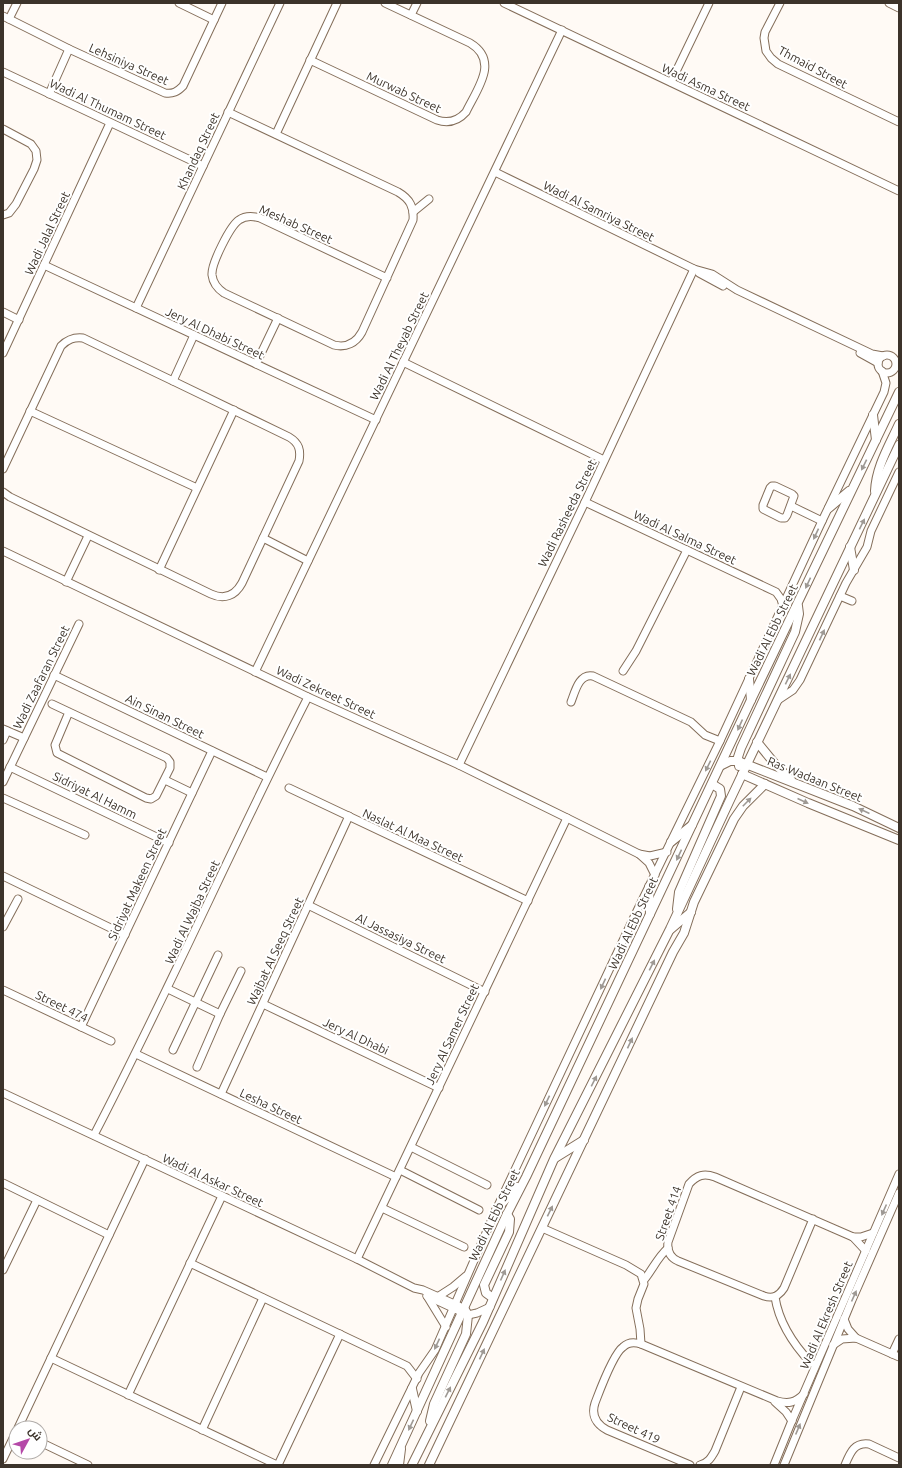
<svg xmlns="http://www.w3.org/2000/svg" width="902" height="1468" viewBox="0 0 902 1468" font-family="Ubuntu,Cairo,sans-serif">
<rect width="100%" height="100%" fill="#fffaf5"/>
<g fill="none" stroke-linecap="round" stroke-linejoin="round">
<defs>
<g id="minor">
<polyline points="179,3 214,20"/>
<polyline points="504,3 899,191"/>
<polyline points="780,3 765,32 764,38 766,51 771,58 778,64 828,88 899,122"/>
<polyline points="889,3 899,8"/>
<polyline points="411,15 417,3"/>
<path d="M3,16l66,33 96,44c8,1 12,-1 18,-7l39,-83"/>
<polyline points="9,19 17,3"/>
<path d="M310,60l127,60c12,4 21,1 29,-8 11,-23 34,-51 4,-69l-85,-40"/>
<polyline points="3,72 203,166"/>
<polyline points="671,82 709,3"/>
<polyline points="49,94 69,49"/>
<path d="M228,112l170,80c12,7 16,15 15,28l-51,112c-6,11 -16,16 -28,13l-110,-52c-6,-4 -11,-10 -12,-18 -1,-11 18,-49 27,-55 7,-5 14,-4 21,-2l127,60"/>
<polyline points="3,129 31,144 36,151 37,160 34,169 16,204 9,213 3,215"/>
<polyline points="276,134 337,3"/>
<polyline points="495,172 694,269 712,274 737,290 872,354 883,356"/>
<polyline points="413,212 429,199"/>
<polyline points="44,265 376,420"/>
<polyline points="699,273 723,286"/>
<polyline points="136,308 280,3"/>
<polyline points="3,312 19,320"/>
<polyline points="3,353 110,123"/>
<polyline points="860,353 878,363"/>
<circle cx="887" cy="364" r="9"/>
<polyline points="403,362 604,460"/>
<polyline points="256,364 278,318"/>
<polyline points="30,411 197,488"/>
<path d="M3,469l58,-123c7,-7 13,-9 22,-8l90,43 21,-46"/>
<polygon points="772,486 775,486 792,494 794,496 787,515 785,518 781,518 763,509 763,505 770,488"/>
<path d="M3,492l7,5 201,97c13,6 24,2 31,-11l57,-122c2,-11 0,-18 -10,-24l-116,-56"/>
<polyline points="585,502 776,592 781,599 783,606"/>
<polyline points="791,506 822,521"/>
<polyline points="263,538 308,561"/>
<polyline points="3,551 308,697 459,765 567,818 639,854 649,863 655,875"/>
<polyline points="159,570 234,410"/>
<polyline points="66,582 88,536"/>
<polyline points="840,596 852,601"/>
<polyline points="623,671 636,651 687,550"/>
<polyline points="255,672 562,30"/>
<polyline points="54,675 267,777"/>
<polyline points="778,700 793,690 800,680 846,583 867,547 871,531 899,472"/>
<path d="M571,702c4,-10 8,-29 22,-26l98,46 14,13 15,6"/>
<polyline points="52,704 167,758 170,762 170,768 156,796 151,799 146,798 57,753 55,745 69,712"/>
<polyline points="3,729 24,738"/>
<polyline points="3,740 7,731"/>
<polyline points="459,765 585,502 694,269"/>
<polyline points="10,767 169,843"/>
<polyline points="165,780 192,793"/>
<polyline points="3,782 79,624"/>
<polyline points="289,788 528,901"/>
<polyline points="3,798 85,835"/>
<polyline points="639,854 650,856 667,852"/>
<polyline points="3,876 125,935"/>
<polyline points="308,905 485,992"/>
<polyline points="3,927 18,899"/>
<polyline points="168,989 220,1014"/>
<polyline points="3,990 111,1041"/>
<polyline points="263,1004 439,1088"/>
<polyline points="81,1027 212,751"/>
<polyline points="173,1050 218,955"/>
<polyline points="136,1054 396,1177"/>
<polyline points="197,1067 220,1014 241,971"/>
<polyline points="3,1093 357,1259 414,1288 423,1290 459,1306"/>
<polyline points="221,1094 349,816"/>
<path d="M94,1135c75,-144 140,-293 214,-438"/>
<polyline points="411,1147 487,1185"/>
<polyline points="400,1170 479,1210"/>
<polyline points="3,1183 109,1235"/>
<polyline points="382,1208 464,1247"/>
<path d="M813,1219l-29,69c-5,8 -11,11 -20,8l-86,-35c-9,-4 -11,-11 -10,-19l21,-58c8,-9 15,-11 26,-7l138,60h8l12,-4"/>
<polyline points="542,1228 626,1265 641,1274 644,1284 638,1299 636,1308 640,1329 641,1344"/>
<polyline points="853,1237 866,1251"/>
<polyline points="357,1259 567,818"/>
<polyline points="190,1263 407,1366 417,1379"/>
<polyline points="3,1270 37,1200"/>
<path d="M644,1280c9,-11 13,-22 24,-32"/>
<polyline points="427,1296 468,1315 477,1313 490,1307"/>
<polyline points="427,1296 446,1327"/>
<polyline points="439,1296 453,1287 466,1276"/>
<path d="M775,1297c4,26 18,47 36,66"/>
<polyline points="844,1319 848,1329 856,1338"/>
<polyline points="833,1345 842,1339 856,1338 899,1357"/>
<polyline points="892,1354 899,1339"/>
<polyline points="51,1358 277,1465"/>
<polyline points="128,1395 222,1196"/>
<polyline points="775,1402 786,1412 792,1421"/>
<polyline points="18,1428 145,1159"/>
<polyline points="202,1430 263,1298"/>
<polyline points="40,1442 88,1465"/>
<polyline points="3,1459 16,1432"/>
<polyline points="278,1465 340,1334"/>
<polyline points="374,1465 419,1373 435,1350 496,1210 635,915 720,741 822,521 884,392 886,383 882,371"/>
<path d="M690,1465l-83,-35c-11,-6 -16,-15 -12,-27 5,-13 18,-49 28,-56 5,-5 12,-5 18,-3l136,57c11,3 18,2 27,-7"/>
<path d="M700,1465c8,-2 11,-7 15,-14l26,-64"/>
<polyline points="774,1465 793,1418 899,1174"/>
<polyline points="784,1465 852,1300 899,1193"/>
<path d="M845,1465c5,-12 9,-23 24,-21l30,14"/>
</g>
<g id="tertiary">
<polyline points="873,415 876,440"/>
<path d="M875,491c1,-24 14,-45 24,-67"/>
<polyline points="829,508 849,491"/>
<polyline points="850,547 854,570"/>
<polyline points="749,679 751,700"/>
<polyline points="757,742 775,764 791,780"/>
<polyline points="722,765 730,761 738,761 853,806 899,828"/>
<polyline points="739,766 738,757 741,748 795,632 799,614 798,606"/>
<polyline points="742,774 808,803 899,840"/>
<polyline points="671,842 692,825"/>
<polyline points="649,887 650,914"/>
<polyline points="677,909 679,892 721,796 720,789 712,784"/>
<polyline points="671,929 691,912"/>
<polyline points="555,1158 584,1140"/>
<polyline points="496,1210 517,1187"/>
<polyline points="493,1298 486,1293 484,1285 509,1232 510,1219 507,1214"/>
<polyline points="412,1389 417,1411"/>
<polyline points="430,1421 434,1404 466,1334 468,1315 464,1308"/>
<polyline points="392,1465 507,1214 526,1177 751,700 899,392"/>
<polyline points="399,1465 401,1449"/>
<polyline points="412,1465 483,1322 554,1159 670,929 729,802 899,445"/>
<polyline points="429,1465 673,952 684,933 694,902 734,819 743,806 765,784"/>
</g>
</defs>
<use href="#minor" stroke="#846e5a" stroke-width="9"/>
<use href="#tertiary" stroke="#846e5a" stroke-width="10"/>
<use href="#minor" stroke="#fff" stroke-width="7"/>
<use href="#tertiary" stroke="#fff" stroke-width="8"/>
</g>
<defs><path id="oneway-solid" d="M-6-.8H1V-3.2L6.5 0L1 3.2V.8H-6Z"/></defs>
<g fill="#9e9994">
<use href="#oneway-solid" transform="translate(864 465) rotate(116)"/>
<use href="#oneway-solid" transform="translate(862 524) rotate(-64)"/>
<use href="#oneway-solid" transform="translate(816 534) rotate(115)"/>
<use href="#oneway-solid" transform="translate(808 583) rotate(115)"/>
<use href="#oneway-solid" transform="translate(822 635) rotate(-65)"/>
<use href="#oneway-solid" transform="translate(788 679) rotate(-64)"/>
<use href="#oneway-solid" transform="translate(740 725) rotate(114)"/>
<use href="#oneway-solid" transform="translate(708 766) rotate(116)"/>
<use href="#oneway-solid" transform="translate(803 801) rotate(24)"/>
<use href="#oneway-solid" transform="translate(747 802) rotate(-45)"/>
<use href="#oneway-solid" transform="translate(864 811) rotate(-156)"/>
<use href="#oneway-solid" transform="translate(679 855) rotate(115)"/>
<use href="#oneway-solid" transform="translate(652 965) rotate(-63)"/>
<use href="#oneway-solid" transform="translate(603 984) rotate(115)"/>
<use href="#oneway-solid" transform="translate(630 1043) rotate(-65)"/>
<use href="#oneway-solid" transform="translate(594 1081) rotate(-63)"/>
<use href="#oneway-solid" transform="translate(547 1101) rotate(115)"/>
<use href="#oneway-solid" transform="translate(884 1210) rotate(114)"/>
<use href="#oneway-solid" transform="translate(550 1211) rotate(-64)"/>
<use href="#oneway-solid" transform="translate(503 1275) rotate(-66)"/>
<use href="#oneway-solid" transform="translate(854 1296) rotate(-66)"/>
<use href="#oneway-solid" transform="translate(437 1344) rotate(115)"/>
<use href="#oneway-solid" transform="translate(482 1354) rotate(-65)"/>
<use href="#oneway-solid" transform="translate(448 1392) rotate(-63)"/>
<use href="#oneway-solid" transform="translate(411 1425) rotate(115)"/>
<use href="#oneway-solid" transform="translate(798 1429) rotate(-67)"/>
</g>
<g text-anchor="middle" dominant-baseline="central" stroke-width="4" stroke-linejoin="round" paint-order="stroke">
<g font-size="12" fill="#3c332a" stroke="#fff">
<text transform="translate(129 64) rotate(24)">Lehsiniya Street</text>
<text transform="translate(813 67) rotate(28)">Thmaid Street</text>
<text transform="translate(706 87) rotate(25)">Wadi Asma Street</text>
<text transform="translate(404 92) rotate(25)">Murwab Street</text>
<text transform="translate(108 109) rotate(25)">Wadi Al Thumam Street</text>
<text transform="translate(198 151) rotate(-65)">Khandaq Street</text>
<text transform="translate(599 211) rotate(26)">Wadi Al Samriya Street</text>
<text transform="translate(296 224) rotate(24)">Meshab Street</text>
<text transform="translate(47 233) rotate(-65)">Wadi Jalal Street</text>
<text transform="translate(215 333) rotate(25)">Jery Al Dhabi Street</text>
<text transform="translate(399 346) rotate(-64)">Wadi Al Theyab Street</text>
<text transform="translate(567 513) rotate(-64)">Wadi Rasheeda Street</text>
<text transform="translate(685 537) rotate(25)">Wadi Al Salma Street</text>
<text transform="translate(772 630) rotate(-64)">Wadi Al Ebb Street</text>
<text transform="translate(41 677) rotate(-64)">Wadi Zaafaran Street</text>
<text transform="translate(326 692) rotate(25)">Wadi Zekreet Street</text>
<text transform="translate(165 716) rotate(26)">Ain Sinan Street</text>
<text transform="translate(815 779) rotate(22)">Ras Wadaan Street</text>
<text transform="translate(95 795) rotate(26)">Sidriyat Al Hamm</text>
<text transform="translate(413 835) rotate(25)">Naslat Al Maa Street</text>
<text transform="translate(137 884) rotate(-65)">Sidriyat Makeen Street</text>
<text transform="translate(192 912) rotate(-65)">Wadi Al Wajba Street</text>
<text transform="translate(633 923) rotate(-65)">Wadi Al Ebb Street</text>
<text transform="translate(401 938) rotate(26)">Al Jassasiya Street</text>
<text transform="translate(275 951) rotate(-65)">Wajbat Al Seeq Street</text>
<text transform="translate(62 1006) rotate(26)">Street 474</text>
<text transform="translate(452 1034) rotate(-65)">Jery Al Samer Street</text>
<text transform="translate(356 1036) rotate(25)">Jery Al Dhabi</text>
<text transform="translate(271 1106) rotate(25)">Lesha Street</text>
<text transform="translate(213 1180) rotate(25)">Wadi Al Askar Street</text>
<text transform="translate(668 1213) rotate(-71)">Street 414</text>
<text transform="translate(494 1215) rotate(-64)">Wadi Al Ebb Street</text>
<text transform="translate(826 1315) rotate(-67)">Wadi Al Ekresh Street</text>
<text transform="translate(634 1428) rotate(25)">Street 419</text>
</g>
</g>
<rect width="902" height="1468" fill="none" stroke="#3c332a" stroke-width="8"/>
<g transform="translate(28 1440) rotate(50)"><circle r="19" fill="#ffffff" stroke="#b1adaa"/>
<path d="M0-3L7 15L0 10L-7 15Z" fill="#b549a8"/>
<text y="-6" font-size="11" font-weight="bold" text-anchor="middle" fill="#3c332a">ش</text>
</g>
</svg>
